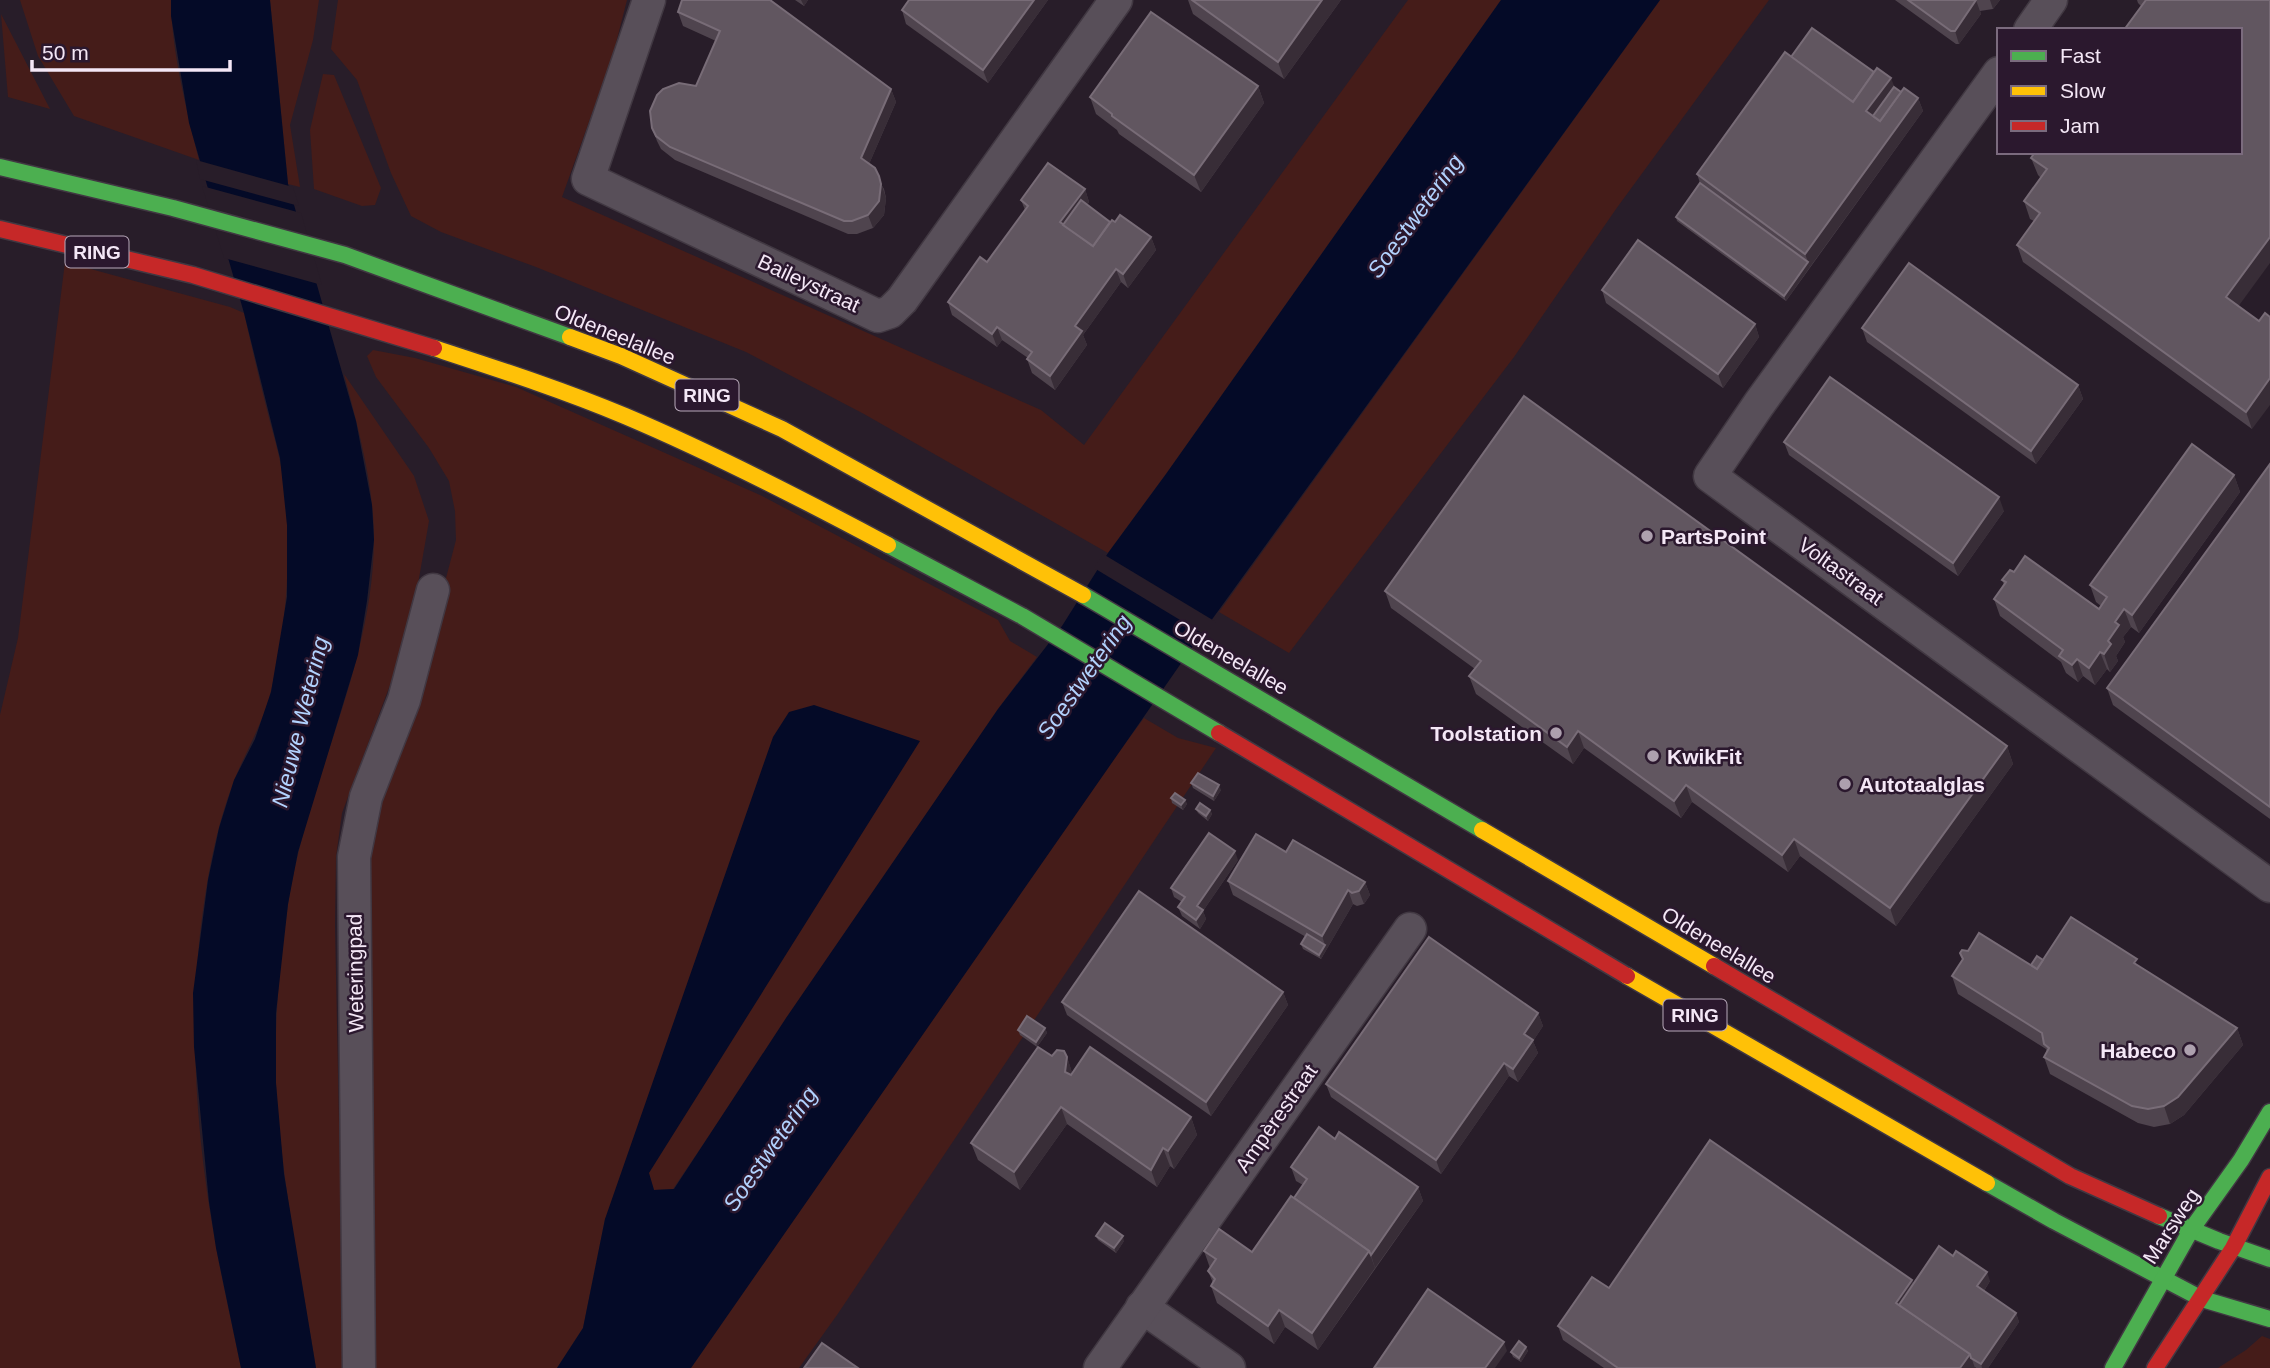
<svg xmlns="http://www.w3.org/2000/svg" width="2270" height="1368" viewBox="0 0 2270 1368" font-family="Arial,sans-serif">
<rect width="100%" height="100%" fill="#281d29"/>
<g fill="#451c19">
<path d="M20,0h151c0,49 16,112 28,160l-125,-44 -36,-60z"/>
<polygon points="270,0 319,0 313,40 290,125 300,187 288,184"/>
<polygon points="338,0 627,0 613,55 562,197 1041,410 1084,445 1408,0 1501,0 1166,474 1108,553 864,414 746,352 536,267 441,232 411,216 391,173 357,80 331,49"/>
<polygon points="1660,0 1769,0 1616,209 1514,357 1289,653 1219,612"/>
<polygon points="1,14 50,109 8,97"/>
<polygon points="323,74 334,75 381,188 375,205 362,206 314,189 310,130"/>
<path d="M65,262l165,45 14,6c8,35 16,70 25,105 6,23 13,45 15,69 8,68 3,137 -13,204 -8,33 -25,59 -37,90 -19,48 -28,102 -34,153 -11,103 -3,210 16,312 7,41 17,81 25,122h-241v-653l18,-77z"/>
<polygon points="373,350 415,358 516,387 760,495 998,620 1010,641 1037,657 998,709 673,1189 654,1190 649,1174 605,1219 583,1328 557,1368 370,1368 364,855 435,620 456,540 455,511 449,481 429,448 376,377 367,356"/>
<path d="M344,374l70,102 15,45 -14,80 -19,68 -54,144 -6,44 -1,69 9,442h-28c-15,-94 -35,-188 -40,-283 -2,-60 3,-121 12,-180 18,-123 85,-238 86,-365 0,-55 -16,-113 -30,-166z"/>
<polygon points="1144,718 1178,738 1216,748 837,1315 799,1368 691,1368 1104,772"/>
<polygon points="2262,1336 2270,1339 2270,1368 2218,1368 2246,1350"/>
</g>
<g fill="#040a27">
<polygon points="171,0 270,0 288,184 356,421 372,505 374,540 367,601 358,655 298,852 288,904 276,1013 276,1083 284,1174 316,1368 241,1368 216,1248 209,1202 194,1047 193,993 208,880 219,828 234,780 255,739 271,692 287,597 287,525 280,458 244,313 189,123 171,16"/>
<polygon points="1501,0 1660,0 1200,636 691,1368 557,1368 583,1328 605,1219 773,737 789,712 814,705 920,741 649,1173 654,1190 674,1189 786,1018 998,709 1062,626 1108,553 1166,474"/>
</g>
<g fill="#281d29">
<polygon points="196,160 293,187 299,206 200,179"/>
<polygon points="202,186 301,213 322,285 224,258"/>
<polygon points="1103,554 1216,622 1205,635 1094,568"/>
</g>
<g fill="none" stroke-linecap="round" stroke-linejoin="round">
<defs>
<g id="street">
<polyline points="649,0 588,179 878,316 890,312 902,300 1116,0"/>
<polyline points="2030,30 2051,0"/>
<polyline points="1999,73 1759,404 1710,476 2270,886"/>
<polyline points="1142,1307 1229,1368"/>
<polyline points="359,1368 354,857 366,797 404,700 433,590"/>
<polyline points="1100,1368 1410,929"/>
</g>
<g id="fast">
<polyline points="0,167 173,208 345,255 570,337"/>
<polyline points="888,545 1022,616 1219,733"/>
<polyline points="1083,595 1482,830"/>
<polyline points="1987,1183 2054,1221 2202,1299 2270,1319"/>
<polyline points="2159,1216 2219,1241 2270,1259"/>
<polyline points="2113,1368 2191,1230 2241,1160 2270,1112"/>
</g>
<g id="slow">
<polyline points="570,337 621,356 782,429 1083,595"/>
<path d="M434,348c64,21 129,42 191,68 90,38 177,83 263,129"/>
<polyline points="1482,830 1714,966"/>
<polyline points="1627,976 1987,1183"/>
</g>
<g id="jam">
<polyline points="0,229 193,275 434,348"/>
<polyline points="1219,733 1627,976"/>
<polyline points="1714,966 2070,1176 2159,1216"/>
<polyline points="2155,1368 2233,1248 2270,1177"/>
</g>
</defs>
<use href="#street" stroke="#413842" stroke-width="35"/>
<use href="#fast" stroke="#413842" stroke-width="19"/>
<use href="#slow" stroke="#413842" stroke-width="19"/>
<use href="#jam" stroke="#413842" stroke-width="19"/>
<use href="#street" stroke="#584f59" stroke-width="32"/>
<use href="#fast" stroke="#4caf50" stroke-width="16"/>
<use href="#slow" stroke="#ffc107" stroke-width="16"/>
<use href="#jam" stroke="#c62828" stroke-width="16"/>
</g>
<g fill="#4f444e">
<polygon points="795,0 808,0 804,6"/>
<polygon points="1048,0 988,83 906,24 902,10"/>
<polygon points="1188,0 1341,0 1284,79 1193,14"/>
<polygon points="1895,0 2000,0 1993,9 1980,11 1981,14 1959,44 1956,44"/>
<polygon points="2137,0 2270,0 2239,306 2252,429 2023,262 2017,245 2034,221 2030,219 2024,201 2041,178 2038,175 2031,158 2141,6 2138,3"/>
<polygon points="678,12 891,89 896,102 869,164 884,189 886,198 884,215 873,228 857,234 848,234 675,160 661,149 657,141 652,128 696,86 716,41 683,26"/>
<polygon points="1791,57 1894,87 1901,92 1918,98 1923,111 1786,301 1677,221 1676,217 1700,183 1697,174"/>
<polygon points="1258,86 1264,103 1201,192 1119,134 1117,130 1096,114 1090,97"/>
<polygon points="1085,189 1089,202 1087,205 1110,222 1115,222 1151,237 1156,250 1128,288 1121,282 1083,335 1087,345 1055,390 1032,373 1027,359 1028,358 1002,340 997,347 952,315 948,302 987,262 1025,210 1021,200"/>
<polygon points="1602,290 1755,324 1759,337 1723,388 1606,303"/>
<polygon points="1862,328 2078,385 2083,399 2036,464 1867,342"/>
<polygon points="1784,442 2004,511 1958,576 1789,455"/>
<polygon points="2270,464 2270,819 2113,705 2107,688"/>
<polygon points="2234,475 2240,492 2139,633 2131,627 2123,637 2125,642 2116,656 2118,661 2110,672 2107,669 2095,685 2083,676 2078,682 2066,673 2061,662 2000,616 1994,599 2004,585 2002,580 2099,609 2101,606 2096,602 2090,585"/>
<polygon points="1385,591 2007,746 2013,764 1896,926 1800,856 1788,872 1692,802 1681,818 1584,748 1573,764 1476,694 1469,676 1475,669 1391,608"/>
<polygon points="1191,783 1221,790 1214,801 1193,788"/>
<polygon points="1171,798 1185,800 1187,804 1183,810 1172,803"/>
<polygon points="1196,809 1210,810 1212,814 1208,821 1198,813"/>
<polygon points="1286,852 1365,882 1370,895 1364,904 1357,906 1353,904 1321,959 1303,949 1301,944 1306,937 1233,895 1228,881"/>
<polygon points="1238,860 1203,911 1206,919 1200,929 1182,916 1178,907 1182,902 1174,897 1171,888"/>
<polygon points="1960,953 2031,965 2043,960 2141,967 2237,1028 2243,1045 2184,1115 2170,1124 2154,1127 2138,1123 2050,1074 2044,1057 2047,1052 2046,1049 1958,994 1952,976 1963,960"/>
<polygon points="1283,992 1288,1005 1211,1116 1067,1015 1062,1002"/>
<polygon points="1538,1013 1543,1026 1533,1041 1538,1053 1518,1082 1509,1076 1441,1174 1331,1097 1326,1084"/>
<polygon points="1045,1028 1047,1033 1037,1047 1020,1035 1018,1030"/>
<polygon points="1052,1056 1067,1057 1072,1073 1191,1117 1197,1135 1174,1169 1170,1166 1157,1187 1067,1124 1020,1190 978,1160 971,1143"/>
<polygon points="1291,1167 1418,1187 1423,1201 1318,1350 1285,1327 1274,1344 1217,1303 1211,1286 1213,1283 1208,1271 1210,1268 1204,1251 1252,1252 1303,1185 1296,1181"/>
<polygon points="1096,1236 1124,1241 1116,1253 1098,1240"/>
<polygon points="1912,1280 1913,1284 1990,1281 1984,1291 2016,1313 2019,1322 1988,1368 1976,1368 1975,1367 1974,1368 1604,1368 1563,1340 1558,1326 1609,1288"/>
<polygon points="1526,1347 1528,1351 1521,1362 1513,1357 1511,1352"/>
</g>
<g fill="#382d37">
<polygon points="801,0 808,0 804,6"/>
<polygon points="1034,0 1048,0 988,83 983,70"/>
<polygon points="1322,0 1341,0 1284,79 1278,62"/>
<polygon points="1976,0 1981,14 1959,44 1955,31"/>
<polygon points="1990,0 2000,0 1993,9"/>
<polygon points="1891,78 1896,91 1873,122 1866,111"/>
<polygon points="1258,86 1264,103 1201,192 1194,175"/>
<polygon points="891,89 896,102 866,171 861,158"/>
<polygon points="1918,98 1923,111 1810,267 1805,254"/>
<polygon points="879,176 886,198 884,215 873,228 868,215"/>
<polygon points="1085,189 1089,202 1068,231 1060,222"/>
<polygon points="1151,237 1156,250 1128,288 1123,274"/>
<polygon points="2270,237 2270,263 2232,315 2226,297"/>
<polygon points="1808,262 1810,267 1786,301 1784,296"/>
<polygon points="1116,269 1121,282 1083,335 1087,345 1055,390 1050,376 1075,326"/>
<polygon points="1755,324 1759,337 1723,388 1718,374"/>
<polygon points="997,327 1002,340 997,347 992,334"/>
<polygon points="2270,378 2270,405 2252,429 2246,412"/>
<polygon points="2078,385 2083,399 2036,464 2031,451"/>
<polygon points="2234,475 2240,492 2139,633 2132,615"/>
<polygon points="1999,497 2004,511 1958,576 1953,563"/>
<polygon points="2124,609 2131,627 2123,637 2125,642 2116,656 2118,661 2110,672 2104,654 2115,622"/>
<polygon points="2100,652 2107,669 2095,685 2089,668"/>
<polygon points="2077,659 2083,676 2078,682 2072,665"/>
<polygon points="1578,731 1584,748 1573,764 1567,747"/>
<polygon points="2007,746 2013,764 1896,926 1890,908"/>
<polygon points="1219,785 1221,790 1214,801 1213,796"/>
<polygon points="1686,785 1692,802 1681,818 1674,801"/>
<polygon points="1185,800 1187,804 1183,810 1181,805"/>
<polygon points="1210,810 1212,814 1208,821 1206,816"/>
<polygon points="1794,839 1800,856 1788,872 1782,855"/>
<polygon points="1235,851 1238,860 1203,911 1206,919 1200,929 1196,920 1197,906"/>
<polygon points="1365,882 1370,895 1364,904 1359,891"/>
<polygon points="1348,890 1353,904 1321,959 1319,955 1325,945 1322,936"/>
<polygon points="1283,992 1288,1005 1211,1116 1206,1102"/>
<polygon points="1538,1013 1543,1026 1533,1041 1538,1053 1518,1082 1513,1069 1524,1034"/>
<polygon points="1045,1028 1047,1033 1037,1047 1036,1042"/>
<polygon points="2237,1028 2243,1045 2184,1115 2170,1124 2164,1106"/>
<polygon points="1067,1057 1073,1075 1072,1089 1065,1072"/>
<polygon points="1504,1063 1509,1076 1441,1174 1436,1160"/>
<polygon points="1061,1107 1067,1124 1020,1190 1014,1172"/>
<polygon points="1191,1117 1197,1135 1174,1169 1168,1151"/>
<polygon points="1163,1148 1170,1166 1157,1187 1151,1170"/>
<polygon points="1418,1187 1423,1201 1375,1268 1371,1255"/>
<polygon points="1123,1236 1124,1241 1116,1253 1114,1248"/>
<polygon points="1369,1251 1375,1268 1318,1350 1312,1333"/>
<polygon points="1987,1272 1990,1281 1981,1295 1977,1286"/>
<polygon points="1912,1280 1916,1293 1904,1311 1896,1303"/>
<polygon points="1279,1310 1285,1327 1274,1344 1268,1326"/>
<polygon points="2016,1313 2019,1322 1988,1368 1982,1368 1981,1364"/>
<polygon points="1504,1342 1507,1351 1495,1368 1485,1368"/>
<polygon points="1526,1347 1528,1351 1521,1362 1519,1358"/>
<polygon points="1970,1354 1975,1368 1960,1368"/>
</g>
<g fill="#615660" stroke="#786c77" stroke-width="2">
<polygon points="682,0 770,0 891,89 861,158 875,168 879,176 881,184 879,201 868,215 852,221 844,221 670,147 656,136 652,128 650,111 657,95 663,89 679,83 696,86 720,31 678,12"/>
<polygon points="909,0 1034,0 983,70 902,10"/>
<polygon points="1192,0 1322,0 1278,62"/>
<polygon points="1908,0 1976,0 1955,31 1951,31"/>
<polygon points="2146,0 2270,0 2270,237 2226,297 2259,321 2265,313 2270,317 2270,378 2246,412 2017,245 2040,213 2024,201 2047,169 2031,158 2035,152 2240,152 2240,30 2124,30"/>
<polygon points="1151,12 1258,86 1194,175 1112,116 1112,114 1090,97"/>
<polygon points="1812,28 1874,72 1853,102 1791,57"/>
<polygon points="1785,52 1853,102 1877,68 1891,78 1866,111 1880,121 1904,88 1918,98 1805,254 1697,174"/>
<polygon points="1894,87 1901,92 1880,121 1873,116"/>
<polygon points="1048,163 1085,189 1060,222 1093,246 1112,220 1115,222 1120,215 1151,237 1123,274 1116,269 1075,326 1082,331 1050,376 1027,359 1032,352 997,327 992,334 948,302 980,257 987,262 1028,206 1021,200"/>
<polygon points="1700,183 1808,262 1784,296 1676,217"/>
<polygon points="1081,200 1110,222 1093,246 1063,225"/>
<polygon points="1638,240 1755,324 1718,374 1602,290"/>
<polygon points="1909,263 2078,385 2031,451 1862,328"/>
<polygon points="1830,377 1999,497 1953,563 1784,442"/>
<polygon points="1524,396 2007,746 1890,908 1794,839 1782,855 1686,785 1674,801 1578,731 1567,747 1469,676 1481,661 1385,591"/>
<polygon points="2192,444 2234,475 2132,615 2124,609 2115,622 2119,625 2108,641 2111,644 2104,654 2100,652 2089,668 2077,659 2072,665 2059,656 2063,650 1994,599 2006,582 2002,580 2010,570 2014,572 2025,556 2099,609 2107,597 2090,585"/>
<polygon points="2270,464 2270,807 2107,688"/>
<polygon points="1198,773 1219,785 1213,796 1191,783"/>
<polygon points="1175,793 1185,800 1181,805 1171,798"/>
<polygon points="1200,803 1210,810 1206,816 1196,809"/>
<polygon points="1209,833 1235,851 1197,906 1203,910 1196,920 1178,907 1185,897 1171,888"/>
<polygon points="1256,834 1286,852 1293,840 1365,882 1359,891 1352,893 1348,890 1322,936 1228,881"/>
<polygon points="1139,891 1283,992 1206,1102 1062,1002"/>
<polygon points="2071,917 2137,959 2134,963 2237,1028 2178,1097 2164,1106 2148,1109 2132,1106 2044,1057 2049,1048 2044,1044 2042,1033 1952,976 1963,959 1960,953 1962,950 1968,951 1979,933 2037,969"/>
<polygon points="1307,934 1325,945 1319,955 1301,944"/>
<polygon points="1429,937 1538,1013 1524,1034 1533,1040 1513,1069 1504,1063 1436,1160 1326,1084"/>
<polygon points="2037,956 2043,960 2037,969 2031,965"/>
<polygon points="1027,1016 1045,1028 1036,1042 1018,1030"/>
<polygon points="1038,1047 1052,1056 1057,1050 1064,1051 1067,1057 1065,1072 1071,1075 1090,1047 1191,1117 1168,1151 1163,1148 1151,1170 1061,1107 1014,1172 971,1143"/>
<polygon points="1319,1127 1335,1139 1339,1132 1418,1187 1371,1255 1369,1251 1294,1198 1307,1179 1291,1167"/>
<polygon points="1710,1140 1912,1280 1896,1303 1970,1354 1960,1368 1618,1368 1558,1326 1592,1277 1609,1288"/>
<polygon points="1291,1196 1369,1251 1312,1333 1279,1310 1268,1326 1211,1286 1215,1279 1208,1271 1216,1259 1204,1251 1219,1229 1252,1252"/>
<polygon points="1105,1223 1123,1236 1114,1248 1096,1236"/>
<polygon points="1939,1246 1953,1256 1956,1251 1987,1272 1977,1286 2016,1313 1981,1364 1971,1358 1970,1354 1899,1305"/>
<polygon points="1428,1289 1504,1342 1485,1368 1374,1368"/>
<polygon points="1519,1341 1526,1347 1519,1358 1511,1352"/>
<polygon points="822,1343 858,1368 804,1368"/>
</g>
<g fill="#ada0ae" stroke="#2b182e" stroke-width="2.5">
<circle cx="1647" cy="536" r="7"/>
<circle cx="1556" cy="733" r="7"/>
<circle cx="1653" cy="756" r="7"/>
<circle cx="1845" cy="784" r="7"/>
<circle cx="2190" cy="1050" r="7"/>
</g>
<g text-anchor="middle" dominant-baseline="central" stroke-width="5" stroke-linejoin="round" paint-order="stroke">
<g fill="#2b182e" stroke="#b8a9ba" stroke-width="2">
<rect x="65.5" y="236.5" width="63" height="31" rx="5"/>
<rect x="675.5" y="379.5" width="63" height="31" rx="5"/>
<rect x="1663.5" y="999.5" width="63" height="31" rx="5"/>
</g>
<g font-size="19" font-weight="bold" fill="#f4e7f6">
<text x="97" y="252">RING</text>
<text x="707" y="395">RING</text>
<text x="1695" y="1015">RING</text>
</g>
<g font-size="21" fill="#f4e7f6" stroke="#2b182e">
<text transform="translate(809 283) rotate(25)">Baileystraat</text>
<text transform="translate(615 334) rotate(22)">Oldeneelallee</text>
<text transform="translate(1841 571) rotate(36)">Voltastraat</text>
<text transform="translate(1231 657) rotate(30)">Oldeneelallee</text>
<text transform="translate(1719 945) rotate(31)">Oldeneelallee</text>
<text transform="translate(355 973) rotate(-91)">Weteringpad</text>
<text transform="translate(1276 1118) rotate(-55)">Ampèrestraat</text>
<text transform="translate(2171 1226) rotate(-57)">Marsweg</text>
</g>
<g font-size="21" font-weight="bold" fill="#f4e7f6" stroke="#2b182e" text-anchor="start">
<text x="1661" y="536">PartsPoint</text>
<text x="1542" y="733" text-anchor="end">Toolstation</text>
<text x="1667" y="756">KwikFit</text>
<text x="1859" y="784">Autotaalglas</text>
<text x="2176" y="1050" text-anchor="end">Habeco</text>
</g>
<g font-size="23" font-style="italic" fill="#b2d2fe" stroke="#2b182e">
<text transform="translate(1415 216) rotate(-54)">Soestwetering</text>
<text transform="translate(1084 677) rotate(-55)">Soestwetering</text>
<text transform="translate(300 722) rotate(-76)">Nieuwe Wetering</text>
<text transform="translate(770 1149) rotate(-55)">Soestwetering</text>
</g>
</g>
<rect x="1997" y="28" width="245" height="126" fill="#2b182e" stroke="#7b6b7e" stroke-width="2"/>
<rect x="2011" y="51" width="35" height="10" fill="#4caf50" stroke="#7b6b7e" stroke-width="2"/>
<text x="2060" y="63" font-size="21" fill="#f4e7f6">Fast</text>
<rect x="2011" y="86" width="35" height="10" fill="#ffc107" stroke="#7b6b7e" stroke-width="2"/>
<text x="2060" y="98" font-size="21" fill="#f4e7f6">Slow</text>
<rect x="2011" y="121" width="35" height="10" fill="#c62828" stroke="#7b6b7e" stroke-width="2"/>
<text x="2060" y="133" font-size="21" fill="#f4e7f6">Jam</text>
<path d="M32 60v10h198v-10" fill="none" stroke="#f4e7f6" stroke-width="3.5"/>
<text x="42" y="60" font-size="21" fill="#f4e7f6" stroke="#2b182e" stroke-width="5" paint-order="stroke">50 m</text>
</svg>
